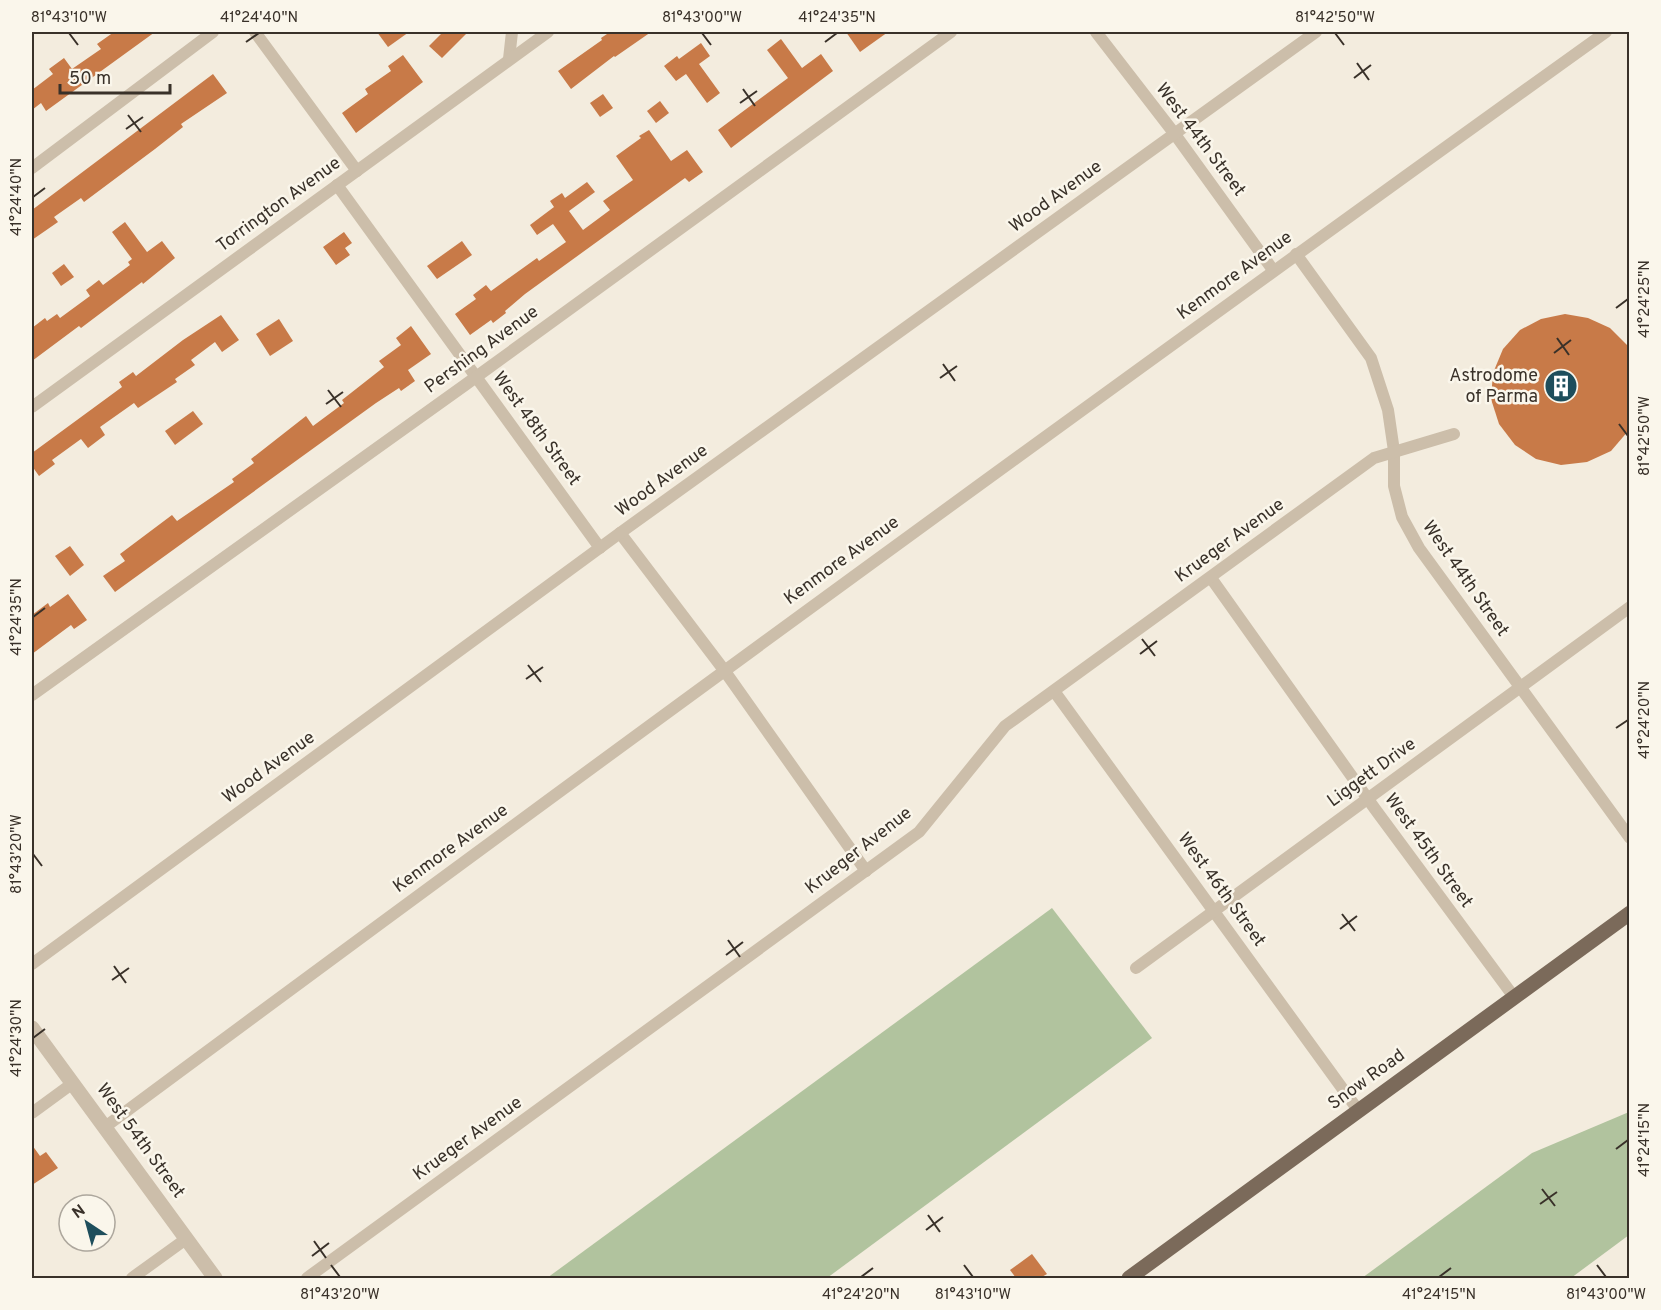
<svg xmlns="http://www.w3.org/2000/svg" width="1661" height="1310" viewBox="0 0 1661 1310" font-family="Overpass,sans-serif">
<rect width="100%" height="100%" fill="#f3ecde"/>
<g fill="#b1c39e">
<polygon points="1052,908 1152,1038 827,1278 547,1278"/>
<polygon points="1629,1112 1629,1235 1571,1278 1362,1278 1532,1153"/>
</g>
<g fill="#c87a48">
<polygon points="114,32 155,32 46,111 41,103 32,110 32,90 53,74 49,69 64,58 72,69 101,49 97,44"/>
<polygon points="377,32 409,32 388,47"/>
<polygon points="443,32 468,32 442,58 429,46"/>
<polygon points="610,32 651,32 615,57 614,56 571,89 558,71 602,40 601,38"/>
<polygon points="846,32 888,32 860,52"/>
<polygon points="781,39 802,68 821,54 833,71 731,148 718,130 788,78 767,50"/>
<polygon points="701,43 710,56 699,64 720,93 707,103 686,74 676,81 664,66 677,56 679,59"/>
<polygon points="403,55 423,82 356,133 342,113 368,94 365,89 391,71 388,66"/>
<polygon points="213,74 227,93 181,124 183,127 155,149 84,202 81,198 54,217 58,222 32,240 32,210"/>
<polygon points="603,94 613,108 600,117 590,103"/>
<polygon points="660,101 669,113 656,123 647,111"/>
<polygon points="649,130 671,161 687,150 703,172 689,182 685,178 525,294 505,311 506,313 493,323 491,320 470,335 455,314 476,299 473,295 486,285 491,291 537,258 539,261 566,242 553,224 537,235 530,225 554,207 550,201 562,193 565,198 587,182 595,192 569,211 583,230 610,210 603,201 633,180 616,156 641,138 639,136"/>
<polygon points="125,222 147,252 162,241 175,258 143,284 142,282 81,328 79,326 32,361 32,328 45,318 47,321 57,314 60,318 90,296 86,290 99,280 103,285 130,265 128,262 132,259 112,232"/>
<polygon points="344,232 352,243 345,248 350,255 336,265 323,247"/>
<polygon points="462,241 472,255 437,279 427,266"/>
<polygon points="64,264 74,277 61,286 52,273"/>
<polygon points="1565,314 1588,318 1610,328 1627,345 1629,350 1629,430 1611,451 1587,462 1561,465 1536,459 1515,445 1499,424 1491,399 1493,373 1503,349 1520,330 1541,319"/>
<polygon points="221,315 239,340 222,352 215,342 191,360 195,365 175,379 177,382 138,408 134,403 100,427 105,435 88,448 81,439 52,460 55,464 39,476 32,466 32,453 122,387 119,382 133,372 136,376 183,340"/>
<polygon points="279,319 293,341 270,356 256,334"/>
<polygon points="411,326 431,354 408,370 415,381 401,391 399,388 376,403 115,592 103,576 125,561 120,554 172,515 177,521 234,482 232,479 254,463 251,459 306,416 313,426 344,403 342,400 384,367 379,361 401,345 396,338"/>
<polygon points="193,411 203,424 175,445 165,431"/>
<polygon points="70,546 84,565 70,576 55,556"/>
<polygon points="68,594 87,620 74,629 71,625 32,654 32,615 48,603 50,607"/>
<polygon points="32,1145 40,1156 46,1152 58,1168 32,1185"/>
<polygon points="1032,1254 1047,1274 1040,1278 1016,1278 1010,1270"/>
</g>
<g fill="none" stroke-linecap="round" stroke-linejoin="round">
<g stroke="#ccbeaa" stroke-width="12">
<polyline points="255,32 357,171"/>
<polyline points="1096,32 1174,133 1273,270"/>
<polyline points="509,59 512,32"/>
<polyline points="32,168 213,32"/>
<polyline points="337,185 600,548"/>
<polyline points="1296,254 1371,358 1388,410 1394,451 1394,486 1402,517 1419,548 1630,838"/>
<polyline points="32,407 548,32"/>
<polyline points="620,533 724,670 866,871"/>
<polyline points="1211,578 1375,809 1514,997"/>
<polyline points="1054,691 1358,1110"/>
<polyline points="32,695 465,385 951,32"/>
<polyline points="32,964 620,533 1316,32"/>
<path d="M1136,968c164,-121 329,-241 494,-361"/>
<polyline points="32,1113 73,1083"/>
<path d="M105,1127c498,-369 998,-734 1501,-1095"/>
<polyline points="132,1278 186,1239"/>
<polyline points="307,1278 919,832 1005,726 1374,458 1454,434"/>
</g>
<polyline stroke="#ccbeaa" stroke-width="15" points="32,1028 215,1278"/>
<polyline stroke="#7b6a5a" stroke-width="15" points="1129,1278 1630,913"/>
</g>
<path fill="none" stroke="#393129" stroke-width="2" d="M69,33l9,12M702,33l9,12M1335,33l9,12M246,42l13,-9M825,42l12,-9M1357,63l12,17M1354,78l17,-13M743,89l12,17M740,103l17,-12M128,115l13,17M126,129l17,-12M33,197l12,-9M1616,308l12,-9M1557,338l12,17M1554,353l17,-13M943,364l12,17M940,378l17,-12M328,390l13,17M326,404l17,-12M1619,424l9,12M33,617l12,-9M1142,639l13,17M1140,654l17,-13M528,665l13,17M526,679l17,-12M1616,728l12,-8M33,854l9,12M1342,914l13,17M1340,929l17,-13M728,940l12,17M726,955l17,-13M114,966l12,17M112,980l17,-12M33,1038l12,-9M1616,1149l12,-9M1542,1189l13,17M1540,1204l17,-12M928,1215l12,17M926,1230l17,-13M314,1241l12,17M312,1256l17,-13M331,1265l9,12M964,1265l9,12M1597,1265l9,12M861,1277l12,-9M1439,1277l12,-9"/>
<defs>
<symbol id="building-disc" viewBox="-11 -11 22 22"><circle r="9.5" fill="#1e4e5c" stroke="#faf6eb"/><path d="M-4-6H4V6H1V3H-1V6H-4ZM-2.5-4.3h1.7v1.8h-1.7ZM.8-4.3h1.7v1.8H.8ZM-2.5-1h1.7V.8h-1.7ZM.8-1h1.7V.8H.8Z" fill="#fff"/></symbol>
</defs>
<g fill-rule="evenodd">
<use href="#building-disc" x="1542" y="367" width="38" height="38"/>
</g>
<g text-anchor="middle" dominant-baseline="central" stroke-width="5" stroke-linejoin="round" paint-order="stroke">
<g font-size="18" fill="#393129" stroke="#faf6eb">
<text transform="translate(1200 140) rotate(53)">West 44th Street</text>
<text transform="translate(1056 197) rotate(-36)">Wood Avenue</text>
<text transform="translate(279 205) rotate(-36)">Torrington Avenue</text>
<text transform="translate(1235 276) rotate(-36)">Kenmore Avenue</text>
<text transform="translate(482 350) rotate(-36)">Pershing Avenue</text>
<text transform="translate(536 429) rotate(54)">West 48th Street</text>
<text transform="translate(662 481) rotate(-36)">Wood Avenue</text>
<text transform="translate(1230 541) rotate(-36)">Krueger Avenue</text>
<text transform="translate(842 561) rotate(-36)">Kenmore Avenue</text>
<text transform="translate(1465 579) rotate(55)">West 44th Street</text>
<text transform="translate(269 768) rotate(-36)">Wood Avenue</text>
<text transform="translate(1372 773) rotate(-36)">Liggett Drive</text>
<text transform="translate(451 849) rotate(-36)">Kenmore Avenue</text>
<text transform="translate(859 851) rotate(-38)">Krueger Avenue</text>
<text transform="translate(1428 851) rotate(54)">West 45th Street</text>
<text transform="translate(1221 890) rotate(54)">West 46th Street</text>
<text transform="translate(1367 1080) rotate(-36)">Snow Road</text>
<text transform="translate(468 1139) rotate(-36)">Krueger Avenue</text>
<text transform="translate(140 1141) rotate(54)">West 54th Street</text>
</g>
<g font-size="18" fill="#393129" stroke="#faf6eb" text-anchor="end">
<text x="1538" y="376">Astrodome<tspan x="1538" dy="21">of Parma</tspan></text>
</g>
</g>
<rect width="1661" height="1310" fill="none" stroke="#faf6eb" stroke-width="66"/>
<g transform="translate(87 1223) rotate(324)"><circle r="28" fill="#faf6eb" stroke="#ada79d" stroke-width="1.5"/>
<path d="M0-4.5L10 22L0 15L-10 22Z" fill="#1e4e5c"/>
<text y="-9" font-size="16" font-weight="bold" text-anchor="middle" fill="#393129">N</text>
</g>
<path d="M60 84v9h110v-9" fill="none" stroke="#393129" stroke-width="3"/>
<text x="69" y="84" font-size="18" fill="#393129" stroke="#faf6eb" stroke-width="4.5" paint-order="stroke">50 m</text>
<rect x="33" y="33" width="1595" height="1244" fill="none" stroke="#393129" stroke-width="2"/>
<g font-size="15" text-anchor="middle" fill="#393129">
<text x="69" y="22">81°43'10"W</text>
<text x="259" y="22">41°24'40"N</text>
<text x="702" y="22">81°43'00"W</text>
<text x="837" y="22">41°24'35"N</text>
<text x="1335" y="22">81°42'50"W</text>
<text transform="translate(16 197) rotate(-90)" y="5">41°24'40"N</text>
<text transform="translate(1644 299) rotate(-90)" y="5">41°24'25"N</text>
<text transform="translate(1644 436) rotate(-90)" y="5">81°42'50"W</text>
<text transform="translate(16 617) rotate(-90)" y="5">41°24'35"N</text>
<text transform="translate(1644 720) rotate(-90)" y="5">41°24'20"N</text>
<text transform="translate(16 854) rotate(-90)" y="5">81°43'20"W</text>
<text transform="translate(16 1038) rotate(-90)" y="5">41°24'30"N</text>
<text transform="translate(1644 1140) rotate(-90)" y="5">41°24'15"N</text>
<text x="340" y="1299">81°43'20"W</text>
<text x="861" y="1299">41°24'20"N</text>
<text x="973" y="1299">81°43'10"W</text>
<text x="1439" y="1299">41°24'15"N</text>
<text x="1606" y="1299">81°43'00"W</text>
</g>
</svg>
